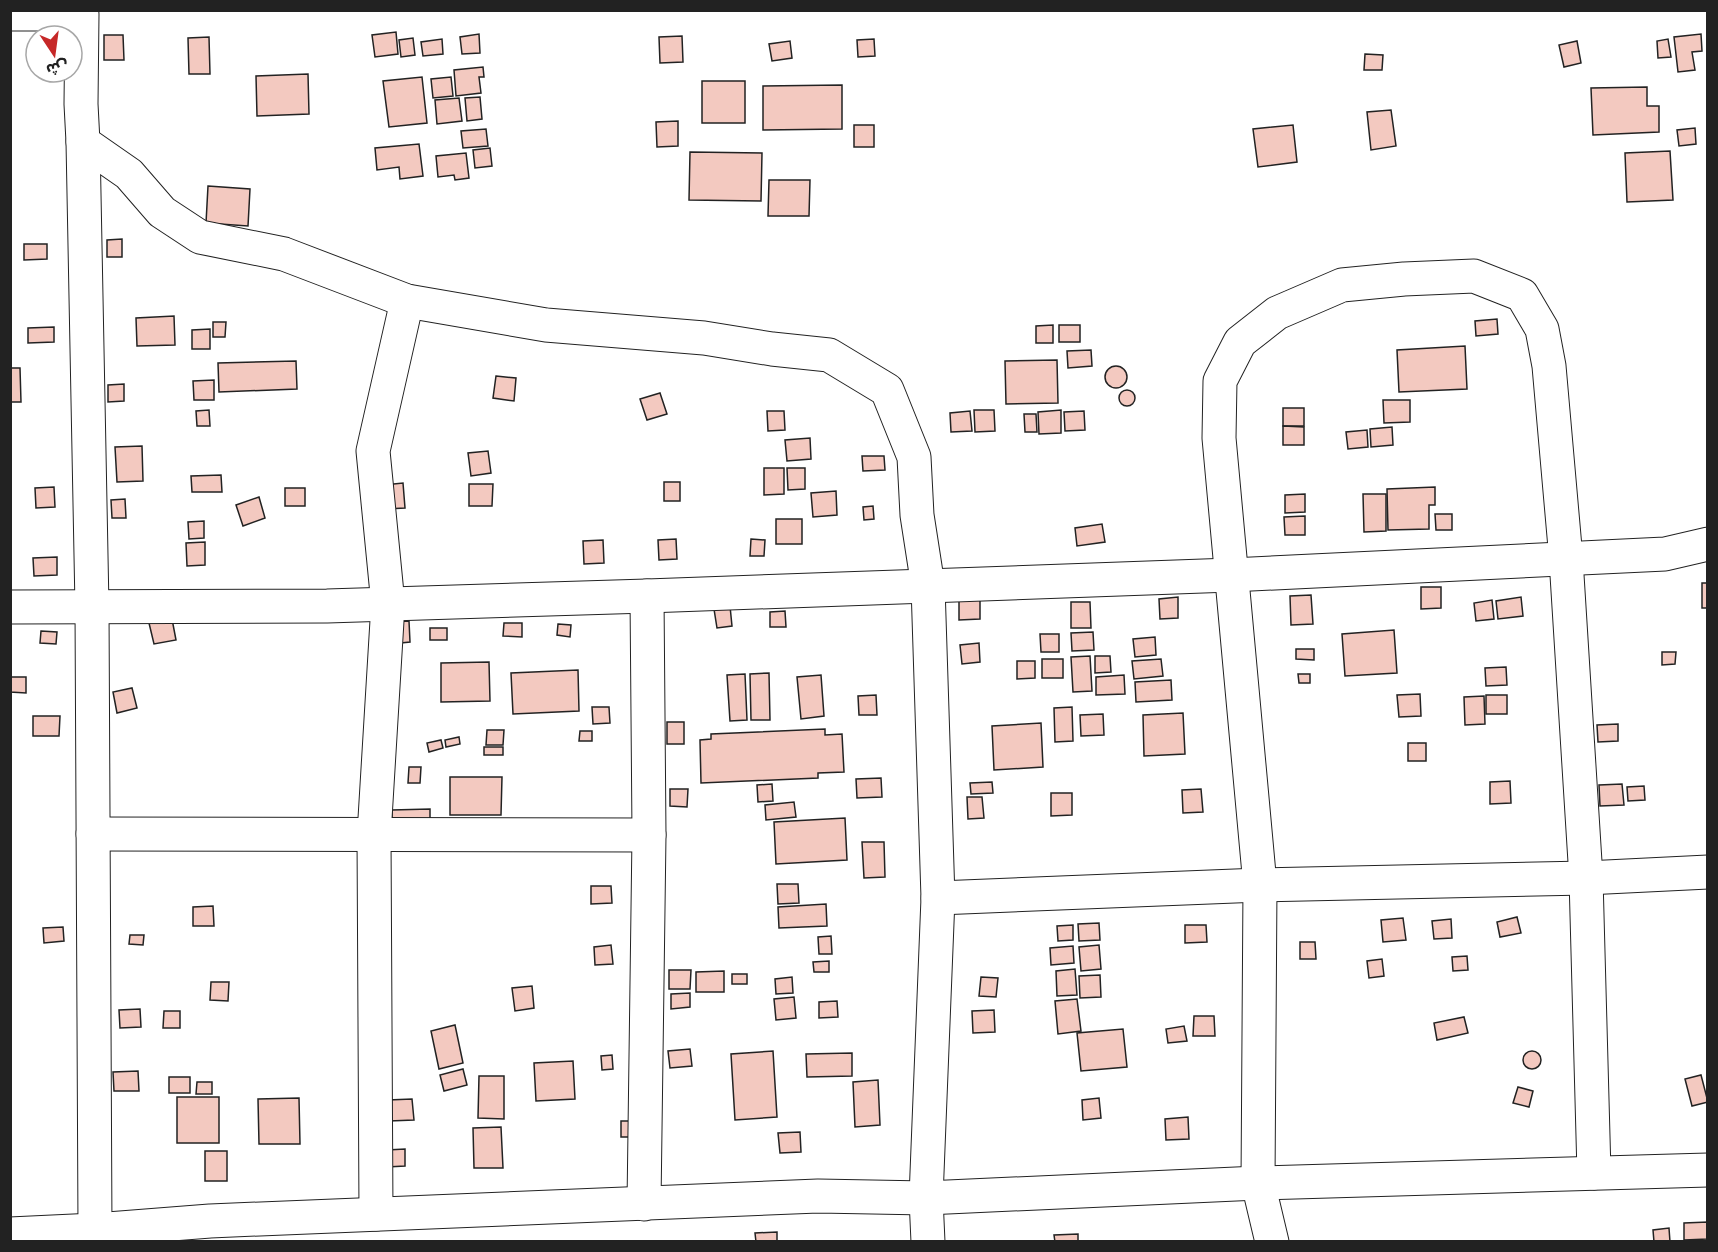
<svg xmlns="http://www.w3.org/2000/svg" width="1718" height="1252" viewBox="0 0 1718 1252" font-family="'Source Sans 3','Noto Sans Arabic',sans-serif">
<rect width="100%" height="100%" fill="#fff"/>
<g fill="#f3c9c0" stroke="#222" stroke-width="1.5">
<polygon points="396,32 398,54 375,57 372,35"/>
<polygon points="479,34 480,53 462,54 460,37"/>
<polygon points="1701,34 1702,51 1692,52 1695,70 1678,72 1674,37"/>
<polygon points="104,35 123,35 124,60 104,60"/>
<polygon points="682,36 683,62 660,63 659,37"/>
<polygon points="209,37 210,74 189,74 188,38"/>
<polygon points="413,38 415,55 401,57 399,40"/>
<polygon points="442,39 443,54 423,56 421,42"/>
<polygon points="874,39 875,56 858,57 857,40"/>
<polygon points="1668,39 1671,57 1658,58 1657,41"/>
<polygon points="790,41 792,58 772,61 769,44"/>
<polygon points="1577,41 1581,63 1564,67 1559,45"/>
<polygon points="1365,54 1383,55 1382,70 1364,70"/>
<polygon points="483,67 484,77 479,77 481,93 456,96 454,70"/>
<polygon points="308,74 309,114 257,116 256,76"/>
<polygon points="422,77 427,123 389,127 383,81"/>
<polygon points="451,77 453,96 433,98 431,79"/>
<rect x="702" y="81" width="43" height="42"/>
<polygon points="842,85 842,129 763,130 763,86"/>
<polygon points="1647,87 1647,106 1659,106 1659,132 1593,135 1591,88"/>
<polygon points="480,97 482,119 467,121 465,98"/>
<polygon points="459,98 462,121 437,124 435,100"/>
<polygon points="1391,110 1396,146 1371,150 1367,112"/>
<polygon points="678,121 678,146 657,147 656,122"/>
<rect x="854" y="125" width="20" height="22"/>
<polygon points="1293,125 1297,162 1258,167 1253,129"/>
<polygon points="1695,128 1696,144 1679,146 1677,130"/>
<polygon points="486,129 488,146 463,148 461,131"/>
<polygon points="419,144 423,176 400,179 399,167 377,170 375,148"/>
<polygon points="490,148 492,166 475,168 473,150"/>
<polygon points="1670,151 1673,200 1627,202 1625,153"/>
<polygon points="690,152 762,153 761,201 689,200"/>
<polygon points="466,153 469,178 455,180 454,175 438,177 436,156"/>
<polygon points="769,180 810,180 809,216 768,216"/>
<polygon points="208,186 250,189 248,226 206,223"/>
<polygon points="122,239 122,257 107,257 107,240"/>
<polygon points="24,244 47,244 47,259 24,260"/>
<polygon points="174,316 175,345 137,346 136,318"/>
<polygon points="1497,319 1498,334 1476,336 1475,321"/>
<polygon points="213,322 226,322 225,337 213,337"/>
<polygon points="1053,325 1053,343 1036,343 1036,326"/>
<rect x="1059" y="325" width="21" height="17"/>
<polygon points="54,327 54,342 28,343 28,328"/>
<polygon points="210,329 210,349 192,349 192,330"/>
<polygon points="1465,346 1467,389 1399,392 1397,350"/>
<polygon points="1091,350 1092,366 1068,368 1067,351"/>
<polygon points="1057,360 1058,403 1006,404 1005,361"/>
<polygon points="296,361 297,389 219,392 218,363"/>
<circle cx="1116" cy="377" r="11"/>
<polygon points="10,368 20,368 21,402 10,402"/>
<polygon points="496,376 516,378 514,401 493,398"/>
<polygon points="214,380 214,400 194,400 193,381"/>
<polygon points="124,384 124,401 108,402 108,385"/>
<circle cx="1127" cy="398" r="8"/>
<polygon points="660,393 667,414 647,420 640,399"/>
<polygon points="1383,400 1410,400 1410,422 1384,423"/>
<rect x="1283" y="408" width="21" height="18"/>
<polygon points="209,410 210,426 197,426 196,411"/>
<polygon points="974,410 994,410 995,431 975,432"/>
<polygon points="1061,410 1061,433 1039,434 1038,412"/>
<polygon points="767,411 784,411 785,430 768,431"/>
<polygon points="970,411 972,431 951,432 950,413"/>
<polygon points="1084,411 1085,430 1065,431 1064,412"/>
<polygon points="1024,414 1036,414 1037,432 1025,432"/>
<polygon points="1283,426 1304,427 1304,445 1283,445"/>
<polygon points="1392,427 1393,445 1371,447 1370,429"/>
<polygon points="1367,430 1368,447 1348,449 1346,432"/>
<polygon points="810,438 811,459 787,461 785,440"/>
<polygon points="142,446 143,481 117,482 115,447"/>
<polygon points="488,451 491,473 471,476 468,453"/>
<polygon points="862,456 884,456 885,470 863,471"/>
<polygon points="764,468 784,468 784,494 764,495"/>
<polygon points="787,468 805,468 805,489 788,490"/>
<polygon points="221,475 222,492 192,492 191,476"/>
<rect x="664" y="482" width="16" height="19"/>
<polygon points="403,483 405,508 386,509 384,485"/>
<polygon points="469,484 493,484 492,506 469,506"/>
<polygon points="54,487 55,507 36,508 35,488"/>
<polygon points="1435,487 1435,505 1429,505 1429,529 1388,530 1387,489"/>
<rect x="285" y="488" width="20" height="18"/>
<polygon points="836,491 837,515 813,517 811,493"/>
<polygon points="1305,494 1305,512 1285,513 1285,495"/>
<polygon points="1363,494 1386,494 1386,531 1364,532"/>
<polygon points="259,497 265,518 243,526 236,505"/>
<polygon points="125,499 126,518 112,518 111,500"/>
<polygon points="873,506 874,519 864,520 863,507"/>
<polygon points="1435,514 1452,514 1452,530 1436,530"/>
<polygon points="1305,516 1305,535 1285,535 1284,517"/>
<rect x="776" y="519" width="26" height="25"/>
<polygon points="204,521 204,538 189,539 188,522"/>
<polygon points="1102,524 1105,542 1077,546 1075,528"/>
<polygon points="676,539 677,559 659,560 658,540"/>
<polygon points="751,539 765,540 764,556 750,556"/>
<polygon points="603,540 604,563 584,564 583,541"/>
<polygon points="205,542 205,565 187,566 186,543"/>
<polygon points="57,557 57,575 34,576 33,558"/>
<rect x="1702" y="583" width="6" height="25"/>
<polygon points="1421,587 1441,587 1441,608 1421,609"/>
<polygon points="1311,595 1313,624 1291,625 1290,596"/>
<polygon points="1178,597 1178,618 1160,619 1159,599"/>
<polygon points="1521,597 1523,616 1498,619 1496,601"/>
<polygon points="980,599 980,619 959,620 959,601"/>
<polygon points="1492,600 1494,619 1476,621 1474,603"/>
<polygon points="1071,602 1090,602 1091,628 1071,628"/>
<polygon points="730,606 732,626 717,628 714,609"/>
<polygon points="785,611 786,627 770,627 770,612"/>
<polygon points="172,619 176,640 154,644 149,623"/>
<polygon points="409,621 410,642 391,644 389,622"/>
<polygon points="504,623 522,623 522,637 503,636"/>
<polygon points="558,624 571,625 570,637 557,635"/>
<rect x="430" y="628" width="17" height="12"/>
<polygon points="1394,630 1397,673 1345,676 1342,634"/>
<polygon points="41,631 57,632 56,644 40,643"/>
<polygon points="1093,632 1094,650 1072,651 1071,633"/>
<polygon points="1040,634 1059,634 1059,652 1041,652"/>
<polygon points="1155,637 1156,655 1135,657 1133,639"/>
<polygon points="979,643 980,662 962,664 960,645"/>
<polygon points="1296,649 1314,649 1314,660 1296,659"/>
<polygon points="1662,652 1676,652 1675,664 1662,665"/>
<polygon points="1090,656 1092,691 1073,692 1071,657"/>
<polygon points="1095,656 1110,656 1111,672 1095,673"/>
<rect x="1042" y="659" width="21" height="19"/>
<polygon points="1161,659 1163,676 1134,679 1132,661"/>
<polygon points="1017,661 1035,661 1035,678 1017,679"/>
<polygon points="489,662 490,701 441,702 441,663"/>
<polygon points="1506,667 1507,685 1486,686 1485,668"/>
<polygon points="578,670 579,711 513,714 511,673"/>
<polygon points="769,673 770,720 751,720 750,674"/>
<polygon points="745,674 747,720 730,721 727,675"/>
<polygon points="1298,674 1310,674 1310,683 1299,683"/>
<polygon points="821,675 824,716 801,719 797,677"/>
<polygon points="1124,675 1125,694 1096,695 1096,677"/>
<polygon points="10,677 26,677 26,693 10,692"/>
<polygon points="1171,680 1172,700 1136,702 1135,682"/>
<polygon points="132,688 137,708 117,713 113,692"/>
<polygon points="1420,694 1421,716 1399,717 1397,695"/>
<polygon points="876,695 877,715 859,715 858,696"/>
<rect x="1486" y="695" width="21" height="19"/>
<polygon points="1484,696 1485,724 1465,725 1464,697"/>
<polygon points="592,707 609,707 610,723 593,724"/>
<polygon points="1072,707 1073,741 1055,742 1054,708"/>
<polygon points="1183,713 1185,754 1144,756 1143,715"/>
<polygon points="1103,714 1104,735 1081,736 1080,715"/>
<polygon points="33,716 60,716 59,736 33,736"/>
<rect x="667" y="722" width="17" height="22"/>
<polygon points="1041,723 1043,767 994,770 992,726"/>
<polygon points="1618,724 1618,741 1598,742 1597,725"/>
<polygon points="825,729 825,735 842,734 844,772 818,773 818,778 701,783 700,740 711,739 711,734"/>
<polygon points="487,730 504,730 503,745 486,745"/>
<polygon points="580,731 592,731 592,741 579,741"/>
<polygon points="459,737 460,744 446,747 445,740"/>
<polygon points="441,740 443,748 429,752 427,743"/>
<rect x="1408" y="743" width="18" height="18"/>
<rect x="484" y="747" width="19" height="8"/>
<polygon points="409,767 421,767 420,783 408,783"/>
<polygon points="450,777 502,777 501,815 450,815"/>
<polygon points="881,778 882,797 857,798 856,779"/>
<polygon points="1510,781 1511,803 1490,804 1490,782"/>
<polygon points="992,782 993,793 971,794 970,783"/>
<polygon points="772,784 773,801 758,802 757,785"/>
<polygon points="1622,784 1624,805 1600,806 1599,785"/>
<polygon points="1644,786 1645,800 1628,801 1627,787"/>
<polygon points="670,789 688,789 687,807 670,806"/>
<polygon points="1201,789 1203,812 1183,813 1182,790"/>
<polygon points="1051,793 1072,793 1072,815 1051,816"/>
<polygon points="967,797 982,797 984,818 968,819"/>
<polygon points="794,802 796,817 766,820 765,805"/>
<polygon points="430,809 430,827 392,827 392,810"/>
<polygon points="845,818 847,860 776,864 774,822"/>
<polygon points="862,842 884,842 885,877 864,878"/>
<polygon points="777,884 798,884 799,903 778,904"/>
<polygon points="591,886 611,886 612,903 591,904"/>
<polygon points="826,904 827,926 779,928 778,907"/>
<polygon points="213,906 214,926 193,926 193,907"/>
<polygon points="1517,917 1521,933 1500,937 1497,922"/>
<polygon points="1403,918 1406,940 1383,942 1381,920"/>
<polygon points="1451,919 1452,938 1434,939 1432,921"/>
<polygon points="1099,923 1100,940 1079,941 1078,924"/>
<polygon points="1073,925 1073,940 1058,941 1057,926"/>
<polygon points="1185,925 1206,925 1207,942 1185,943"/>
<polygon points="63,927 64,941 44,943 43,928"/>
<polygon points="130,935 144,935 143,945 129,944"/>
<polygon points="831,936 832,954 819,954 818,937"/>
<polygon points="1300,942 1315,942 1316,959 1300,959"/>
<polygon points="611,945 613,964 595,965 594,947"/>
<polygon points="1099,945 1101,969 1081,971 1079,947"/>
<polygon points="1073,946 1074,963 1051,965 1050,948"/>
<polygon points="1467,956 1468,970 1453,971 1452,957"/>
<polygon points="1382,959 1384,976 1369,978 1367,961"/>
<polygon points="829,961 829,972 814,972 813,962"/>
<polygon points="1075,969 1077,995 1057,996 1056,971"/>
<polygon points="669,970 691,970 690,989 669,989"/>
<polygon points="724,971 724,992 696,992 696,972"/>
<rect x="732" y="974" width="15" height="10"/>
<polygon points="1100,975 1101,997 1080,998 1079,976"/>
<polygon points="792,977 793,993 776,994 775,979"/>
<polygon points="981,977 998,978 996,997 979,996"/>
<polygon points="211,982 229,982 228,1001 210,1000"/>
<polygon points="532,986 534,1008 515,1011 512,988"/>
<polygon points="690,993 690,1007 671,1009 671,994"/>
<polygon points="794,997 796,1018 776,1020 774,999"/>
<polygon points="1077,999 1081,1031 1058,1034 1055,1001"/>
<polygon points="837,1001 838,1017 819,1018 819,1002"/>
<polygon points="140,1009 141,1027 120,1028 119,1010"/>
<polygon points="994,1010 995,1032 973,1033 972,1011"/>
<polygon points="164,1011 180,1011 180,1028 163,1028"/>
<polygon points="1194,1016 1214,1016 1215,1036 1193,1036"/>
<polygon points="1464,1017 1468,1033 1437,1040 1434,1023"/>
<polygon points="455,1025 463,1063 439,1069 431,1031"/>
<polygon points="1184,1026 1187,1041 1168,1043 1166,1029"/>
<polygon points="1123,1029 1127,1067 1081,1071 1077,1033"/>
<polygon points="690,1049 692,1066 670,1068 668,1051"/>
<circle cx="1532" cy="1060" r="9"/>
<polygon points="773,1051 777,1117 735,1120 731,1054"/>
<polygon points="852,1053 852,1076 807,1077 806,1054"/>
<polygon points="612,1055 613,1069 602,1070 601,1056"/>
<polygon points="573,1061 575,1099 536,1101 534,1063"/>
<polygon points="463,1069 467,1085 444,1091 440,1075"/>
<polygon points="138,1071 139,1091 114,1091 113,1072"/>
<polygon points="1701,1075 1708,1102 1692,1106 1685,1079"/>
<polygon points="479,1076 504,1076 504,1119 478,1118"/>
<rect x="169" y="1077" width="21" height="16"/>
<polygon points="878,1080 880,1125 855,1127 853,1082"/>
<polygon points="197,1082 212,1082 212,1094 196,1094"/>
<polygon points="1518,1087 1533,1091 1529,1107 1513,1103"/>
<rect x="177" y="1097" width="42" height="46"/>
<polygon points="299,1098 300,1144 259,1144 258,1099"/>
<polygon points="1099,1098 1101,1118 1083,1120 1082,1100"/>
<polygon points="412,1099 414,1120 389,1121 388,1100"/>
<polygon points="1188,1117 1189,1139 1166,1140 1165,1119"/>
<polygon points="621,1121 630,1121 629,1137 621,1137"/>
<polygon points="501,1127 503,1168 474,1168 473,1128"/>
<polygon points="800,1132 801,1152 780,1153 778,1133"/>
<polygon points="405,1149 405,1166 387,1167 387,1150"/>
<rect x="205" y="1151" width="22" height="30"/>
<polygon points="1708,1222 1708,1239 1684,1240 1684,1223"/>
<polygon points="1669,1228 1670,1242 1654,1242 1653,1230"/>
<polygon points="777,1232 777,1242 756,1242 755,1233"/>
<polygon points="1078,1234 1078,1242 1055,1242 1054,1235"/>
</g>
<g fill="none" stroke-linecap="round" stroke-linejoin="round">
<defs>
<g id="minor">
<polyline points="10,14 82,14 81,104 83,142 129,174 162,212 200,237 284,254 407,301 546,325 704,338 772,349 829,355 887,390 914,457 917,515 928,586 938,898 926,1198 928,1242"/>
<polyline points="83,142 92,607 95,1230"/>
<polyline points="10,607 327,606 647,596 1231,575 1665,554 1708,544"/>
<polyline points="93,834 649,835"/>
<polyline points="938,898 1260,885 1586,878 1708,872"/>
<polyline points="644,1204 649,835 647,596"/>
<polyline points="376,1214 374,835 388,604 373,451 407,301"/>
<polyline points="10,1234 95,1230 210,1221 818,1196 926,1198 1258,1183 1708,1170"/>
<polyline points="1272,1242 1258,1183 1260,885 1219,438 1220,381 1240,342 1277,313 1342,285 1404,279 1474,276 1522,295 1542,329 1549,366 1566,559 1586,878 1594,1173"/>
</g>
</defs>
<use href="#minor" stroke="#222" stroke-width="35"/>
<use href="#minor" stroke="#fff" stroke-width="33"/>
</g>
<rect width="1718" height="1252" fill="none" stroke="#222222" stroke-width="24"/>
<g transform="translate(54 54) rotate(167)"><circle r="28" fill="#ffffff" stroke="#a7a7a7" stroke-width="1.5"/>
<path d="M0-4.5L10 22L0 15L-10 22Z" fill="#c62828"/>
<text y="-9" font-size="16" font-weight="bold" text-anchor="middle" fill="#222222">ش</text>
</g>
</svg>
